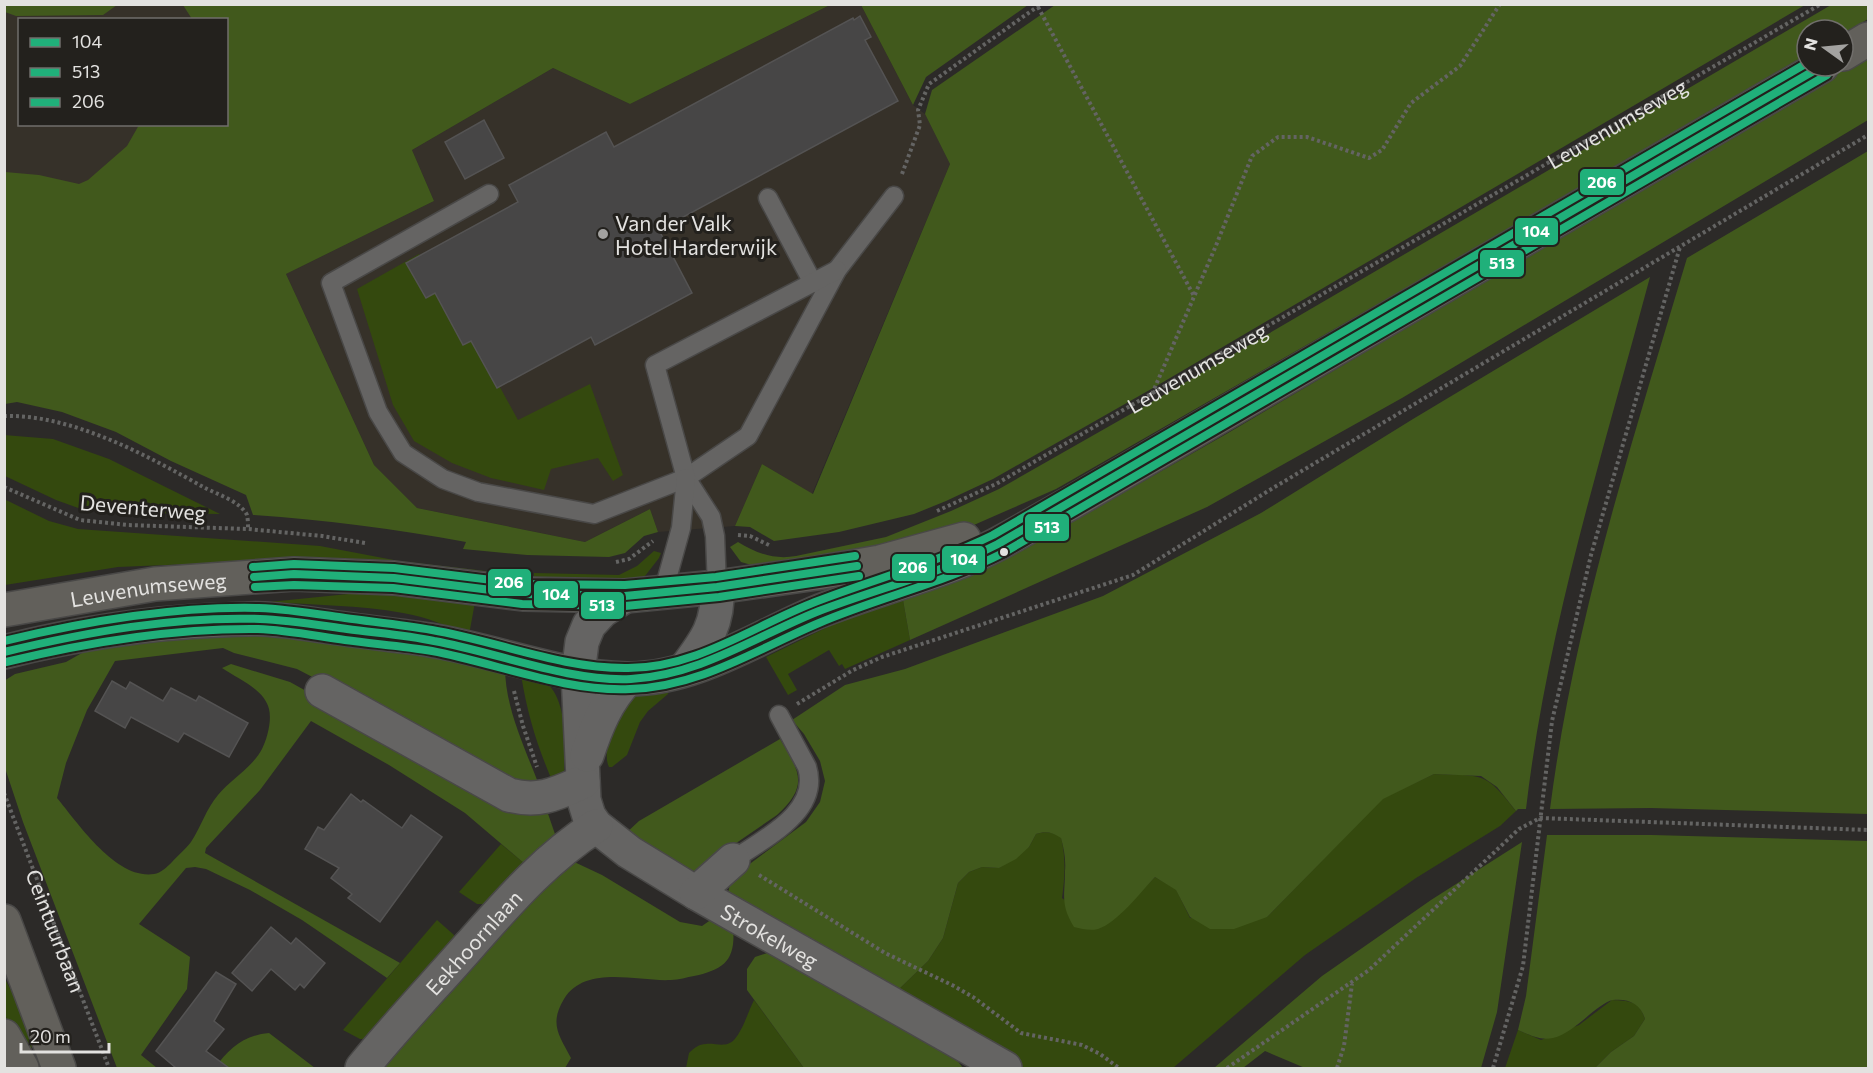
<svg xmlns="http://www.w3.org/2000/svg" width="1873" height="1073" viewBox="0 0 1873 1073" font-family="Commissioner,sans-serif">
<rect width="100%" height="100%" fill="#2c2a28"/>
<g fill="#363129">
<polygon points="5,5 442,5 226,20 20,20 20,124 220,125 5,241"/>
<polygon points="830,5 861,5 913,105 925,114 950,164 812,494 762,464 735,526 658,532 650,509 585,542 417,508 374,465 286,274 434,201 412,150 553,68 630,104"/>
</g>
<g fill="#34490e">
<polygon points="419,254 464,343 474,340 518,420 590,384 623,475 613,481 598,458 551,469 544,490 491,478 452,463 414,441 393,405 357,289"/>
<polygon points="4,435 53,439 109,459 220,514 128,513 81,509 56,500 5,476"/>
<polygon points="4,499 49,521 78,529 320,546 399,561 513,574 513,582 261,561 118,567 5,585"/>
<polygon points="654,551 661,553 659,558 645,576 625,584 533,583 534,573 619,575 637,566"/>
<path d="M407,593l68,9 -6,33c-21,-9 -43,-18 -66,-22 -44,-8 -90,-8 -134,-11l79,-8z"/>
<polygon points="902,594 910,640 845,669 842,664 839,666 829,650 788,674 797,690 788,695 766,657 850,616"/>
<path d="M521,675l28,10c20,23 15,63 15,91l-11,7c-16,-38 -25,-66 -32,-108z"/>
<path d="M672,679l-4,15 -20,17 -8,11 -13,33 -15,12h-3c-9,-18 11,-54 17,-71z"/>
<path d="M1434,774c49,2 51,-3 82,37l-16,15 -84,52 -111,77 -132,113h-148l-130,-75 33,-32 15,-23 15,-55 11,-11 13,-5 17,1 30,-21 7,-13c10,-3 16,-2 25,3 5,21 4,40 1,61l37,30 16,-10 40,-41 21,12 14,29 77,-1 116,-119z"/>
<polygon points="501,844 525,864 485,904 477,904 459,892"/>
<polygon points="437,920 454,935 454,938 367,1039 360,1039 343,1030"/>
<polygon points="4,977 39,1044 23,1052 5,1015"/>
<path d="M754,1000l50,68h-118l3,-15c5,-5 10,-9 17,-9 10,-1 20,4 28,-4 9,-10 14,-28 20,-40z"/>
<path d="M1612,1000c17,1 27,0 33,19l-11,17 -23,16 -16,16h-90l13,-38 23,10 38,-15z"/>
</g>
<g fill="#41591c">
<polygon points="4,5 5,4 117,5 103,15 16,16 5,12"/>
<path d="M183,5h647l-200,99 -77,-36 -141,82 22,51 -148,73 88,191 43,43 168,34 65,-33 8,23 -14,4 -19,17 -16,4 -82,-2 -64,-6 3,-7c-71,-13 -141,-22 -213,-27l-7,-20 -75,-34 -55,-29 -54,-20 -45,-10 -12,2v-232l34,3 40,9 9,-4 39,-34 12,-21 87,-1v-104l-34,-1z"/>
<polygon points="861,5 1028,5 926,77 913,105"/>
<polygon points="1055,5 1055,4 1805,5 1153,388 993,479 946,501 914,514 839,532 774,541 750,527 735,526 762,464 813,494 950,164 925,114 932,90"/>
<path d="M1831,5h37v14l-25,15v-4h-36v25l-220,129 -531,305 -89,39 -205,40 -21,-6 -11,-15 8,-5c18,11 36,18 58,14l90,-19 65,-26 48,-22 151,-86z"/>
<polygon points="1868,55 1868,120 1402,398 1207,507 910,640 902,594 1079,518 1228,433"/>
<path d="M1868,151v663l-217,-6 -101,1c24,-188 83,-370 137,-551z"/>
<path d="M1650,277c-47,176 -103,351 -124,532h-8l-2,2 -19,-24 -16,-11 -47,-2 -51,25 -116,118 -33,12h-24l-20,-12 -14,-27 -21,-13c-14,15 -38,46 -57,52 -8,2 -16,0 -24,-2 -14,-23 -9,-31 -9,-56 1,-11 -1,-22 -4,-33 -9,-6 -15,-7 -25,-4l-7,13 -13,12 -17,9 -17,-1 -13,5 -11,11 -15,55 -15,23 -33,32 -167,-99 3,-16 75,-56 14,-20 5,-21 -5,-20 -16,-27 -12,-14 53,-35 60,-16 198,-73 158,-83 152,-94z"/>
<path d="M336,635l169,32c0,41 20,81 34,118l-6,7 -236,-123 -63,-16 -11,-5 -108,13 -28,49 -21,53 -9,35c21,25 59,82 97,76 7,-1 13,-7 18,-12 6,-7 14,-13 19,-20 10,-15 15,-33 27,-47 13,-16 34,-27 44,-46 5,-10 10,-28 7,-40 -5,-20 -31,-30 -47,-41l9,-4 59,18 117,65 138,58 11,32 -31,27 -60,-51 -76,-48 -78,-44 -51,69 -54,58 -1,5 195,110 -13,15 -85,-58 -52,-30 -44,-21 -11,-2 -9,1 -47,56 51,33 -3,32 -46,66 16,13h-40l-94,-246 -18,-54 -1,-87 11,-7 51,-12 30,-17 79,-9z"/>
<path d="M780,739c19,32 30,46 -3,76l-86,59 -67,-39 15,-14z"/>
<path d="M1547,835h105l216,6v227h-273l16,-16 23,-16 11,-17c-4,-15 -17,-21 -32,-19 -16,3 -38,33 -60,38 -13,3 -23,-3 -35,-8l8,-34z"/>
<polygon points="1522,842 1497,1012 1481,1068 1305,1068 1265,1051 1243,1068 1214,1068 1322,976 1431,900"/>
<path d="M570,860l32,15 78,47 22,4 10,-7 21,7c3,34 -8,43 -39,50 -7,1 -15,4 -23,4 -33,2 -85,-16 -107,19 -15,25 -5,36 7,59l-6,10h-189z"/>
<polygon points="773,951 946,1046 963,1068 804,1068 747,990 747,969 755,957"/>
<path d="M269,1033l46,35h-100c13,-19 29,-33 54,-35z"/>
</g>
<g fill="#474646" stroke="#545353" stroke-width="1.5">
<polygon points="860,16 871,37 865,40 898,101 659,230 692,293 595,345 591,337 497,388 471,341 463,345 435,293 426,298 406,263 518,202 509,185 606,132 614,147 853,18 854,20"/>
<polygon points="484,120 504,158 465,179 445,142"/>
<polygon points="112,681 126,689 130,682 163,701 171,688 196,701 199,696 248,723 229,757 184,733 178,742 131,717 125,728 95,711"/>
<polygon points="351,794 361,802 363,800 402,828 411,815 442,837 380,922 348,898 352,894 331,878 339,868 305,849 318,827 324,830"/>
<polygon points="271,927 291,944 296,938 325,963 304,988 300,984 295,990 271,969 252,991 232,973"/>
<polygon points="216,972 236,984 214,1021 224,1029 206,1051 229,1068 176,1068 156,1051"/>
</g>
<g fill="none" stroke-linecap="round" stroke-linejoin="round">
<defs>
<g id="service">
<polyline points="489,194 331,283 378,412 403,453 443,479 478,492 594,514 686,478 748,436 837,270 894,196"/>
<polyline points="768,198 813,283"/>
<polyline points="717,587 715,536 711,517 686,478 655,365 837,270"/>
<polyline points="663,593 681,528 686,478"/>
<path d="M733,860c30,-21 88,-48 74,-93l-28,-52"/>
</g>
<g id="minor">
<path id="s3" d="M625,596l-23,15 -13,14 -7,17 -4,32 6,126 5,16 7,10 33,26 67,41 309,175"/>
<path d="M685,669c21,-28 34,-45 32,-82"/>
<path d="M322,691l187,104c30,8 47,-1 74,-13"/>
<path d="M587,755c9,-27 20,-56 41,-76"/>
<polyline points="696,893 733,860"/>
<path id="s4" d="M362,1068c34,-42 72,-82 108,-123 39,-44 76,-87 126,-119"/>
</g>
<g id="primary">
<polyline points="1843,54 1868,39"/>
<path id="s5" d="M4,610l151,-26 139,-10 100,4 129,16 102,2 92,-9 100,-14 63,-11 84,-23"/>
<path d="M4,652c70,-18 143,-29 215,-32 15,0 30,-2 45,-1 22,1 45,5 67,8 33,5 66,8 99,13 67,11 129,37 197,39 67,1 129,-41 188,-66 45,-18 92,-31 137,-48 42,-16 80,-41 119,-62l751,-437"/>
<polyline points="4,921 59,1068"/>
<polyline points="4,1036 22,1068"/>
</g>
</defs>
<use href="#service" stroke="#494847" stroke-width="21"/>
<use href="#minor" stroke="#494847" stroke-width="36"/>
<use href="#primary" stroke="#494847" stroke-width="36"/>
<g stroke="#646463" stroke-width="4" stroke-dasharray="3 3" stroke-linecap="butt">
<polyline points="1038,7 1194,296"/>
<polyline points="902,174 920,125 918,110 929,84 1041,4"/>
<polyline points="1152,394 1215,248 1252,156 1278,137 1307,137 1369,158 1382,150 1411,103 1460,66 1500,4"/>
<path d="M4,416c68,-2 144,40 201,72 12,6 36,14 42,27 1,4 1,10 1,14"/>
<polyline points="4,487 80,520 128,525 248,529 322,536 365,543"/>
<path id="s1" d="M937,511l59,-27 825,-480"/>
<polyline points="738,535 750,536 771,546"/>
<polyline points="616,562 629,559 653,541"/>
<polyline points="514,691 523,726 537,767"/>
<polyline points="797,704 853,670 882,657 1133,575 1273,488 1868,135"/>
<path id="s2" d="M4,793l105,275"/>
<polyline points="759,875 885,953 954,986 973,997 1021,1033 1082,1045 1100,1054 1119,1068"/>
<polyline points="1227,1068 1369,970 1519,829 1540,818 1868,830"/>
<polyline points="1337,1068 1344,1046 1352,984"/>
<polyline points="1493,1068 1523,966 1552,721 1591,555 1680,247"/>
</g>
<use href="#service" stroke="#656463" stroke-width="18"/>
<use href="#minor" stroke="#656463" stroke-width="33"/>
<use href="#primary" stroke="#62605b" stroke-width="33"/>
<defs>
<g id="bus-1">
<polyline points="254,577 294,574 394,578 523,594 625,596 717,587 857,566"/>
<path d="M4,652c83,-20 171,-36 256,-33 29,1 58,6 87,10 29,4 58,6 87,12 62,11 135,41 197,38 70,-4 125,-43 188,-68 60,-23 122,-38 179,-67l824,-478"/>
</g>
<g id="bus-2">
<polyline points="255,587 294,585 393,588 522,604 625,606 719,597 859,576"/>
<path d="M6,662c82,-20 167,-34 252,-33 29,1 58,7 87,11 29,4 58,6 87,11 64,12 133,41 198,38 70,-2 127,-40 189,-66 61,-26 125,-40 184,-70l824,-478"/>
</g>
<g id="bus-3">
<polyline points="253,567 294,564 394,568 524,584 625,585 716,577 855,556"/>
<path d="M4,641c83,-20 170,-35 255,-33 29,1 58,6 86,10 29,4 58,7 87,12 65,11 130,39 196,38 69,0 125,-42 187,-66 59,-23 121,-39 178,-67l814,-472"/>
</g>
</defs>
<use href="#bus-1" stroke="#23211d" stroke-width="12"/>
<use href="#bus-2" stroke="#23211d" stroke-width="12"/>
<use href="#bus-3" stroke="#23211d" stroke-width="12"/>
<use href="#bus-1" stroke="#20b07a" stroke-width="8"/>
<use href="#bus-2" stroke="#20b07a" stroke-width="8"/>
<use href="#bus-3" stroke="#20b07a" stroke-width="8"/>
</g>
<circle fill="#a3a2a0" stroke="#23211d" stroke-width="2" cx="603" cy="234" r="6"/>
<circle fill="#e3e2e0" stroke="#23211d" stroke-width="2" cx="1004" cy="552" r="5"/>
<g text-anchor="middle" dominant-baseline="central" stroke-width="6" stroke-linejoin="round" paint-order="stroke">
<g font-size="21" fill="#e3e2e0" stroke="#23211d">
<text stroke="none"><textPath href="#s1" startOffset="783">Leuvenumseweg</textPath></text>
<text stroke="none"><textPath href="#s1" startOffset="297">Leuvenumseweg</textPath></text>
<text transform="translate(143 507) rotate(5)">Deventerweg</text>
<text stroke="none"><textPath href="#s5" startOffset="146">Leuvenumseweg</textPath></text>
<text stroke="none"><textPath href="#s2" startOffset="147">Ceintuurbaan</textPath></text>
<text stroke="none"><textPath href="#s3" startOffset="458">Strokelweg</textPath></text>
<text stroke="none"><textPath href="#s4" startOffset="168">Eekhoornlaan</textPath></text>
</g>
<g font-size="21" fill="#e3e2e0" stroke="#23211d" text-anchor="start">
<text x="615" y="222">Van der Valk<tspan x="615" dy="24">Hotel Harderwijk</tspan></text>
</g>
</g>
<g stroke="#23211d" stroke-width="2">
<rect x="1579" y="168" width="46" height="28" rx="6" fill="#20b07a"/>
<rect x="1514" y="217" width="45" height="29" rx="6" fill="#20b07a"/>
<rect x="1479" y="249" width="46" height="29" rx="6" fill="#20b07a"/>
<rect x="1024" y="513" width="46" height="29" rx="6" fill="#20b07a"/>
<rect x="941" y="545" width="45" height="29" rx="6" fill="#20b07a"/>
<rect x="891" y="553" width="45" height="29" rx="6" fill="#20b07a"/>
<rect x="487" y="568" width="45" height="29" rx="6" fill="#20b07a"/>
<rect x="533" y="580" width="46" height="29" rx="6" fill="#20b07a"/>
<rect x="580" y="591" width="45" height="29" rx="6" fill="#20b07a"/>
</g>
<g font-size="16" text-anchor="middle" font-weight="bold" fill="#fff">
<text x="1602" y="188">206</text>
<text x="1536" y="237">104</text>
<text x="1502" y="269">513</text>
<text x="1047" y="533">513</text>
<text x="964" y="565">104</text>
<text x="913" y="573">206</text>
<text x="509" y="588">206</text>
<text x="556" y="600">104</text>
<text x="602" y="611">513</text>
</g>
<rect width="1873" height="1073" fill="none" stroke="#e3e2e0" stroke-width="12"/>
<rect x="18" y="18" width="210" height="108" fill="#23211d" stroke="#706e6b" stroke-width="1.5"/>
<rect x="30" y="38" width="30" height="9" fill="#20b07a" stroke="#706e6b" stroke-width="1.5"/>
<text x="72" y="48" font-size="18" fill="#e3e2e0">104</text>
<rect x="30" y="68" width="30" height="9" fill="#20b07a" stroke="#706e6b" stroke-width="1.5"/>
<text x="72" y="78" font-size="18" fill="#e3e2e0">513</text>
<rect x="30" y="98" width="30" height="9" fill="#20b07a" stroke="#706e6b" stroke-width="1.5"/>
<text x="72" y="108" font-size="18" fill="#e3e2e0">206</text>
<g transform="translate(1825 48) rotate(285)"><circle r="28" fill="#23211d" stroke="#706e6b" stroke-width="1.5"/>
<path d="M0-4.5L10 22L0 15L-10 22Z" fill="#a3a2a0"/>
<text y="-9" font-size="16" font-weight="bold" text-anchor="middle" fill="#e3e2e0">N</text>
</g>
<path d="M21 1043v9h88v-9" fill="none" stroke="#e3e2e0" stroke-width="3"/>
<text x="30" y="1043" font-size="18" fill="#e3e2e0" stroke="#23211d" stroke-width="4.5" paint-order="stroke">20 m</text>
</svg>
